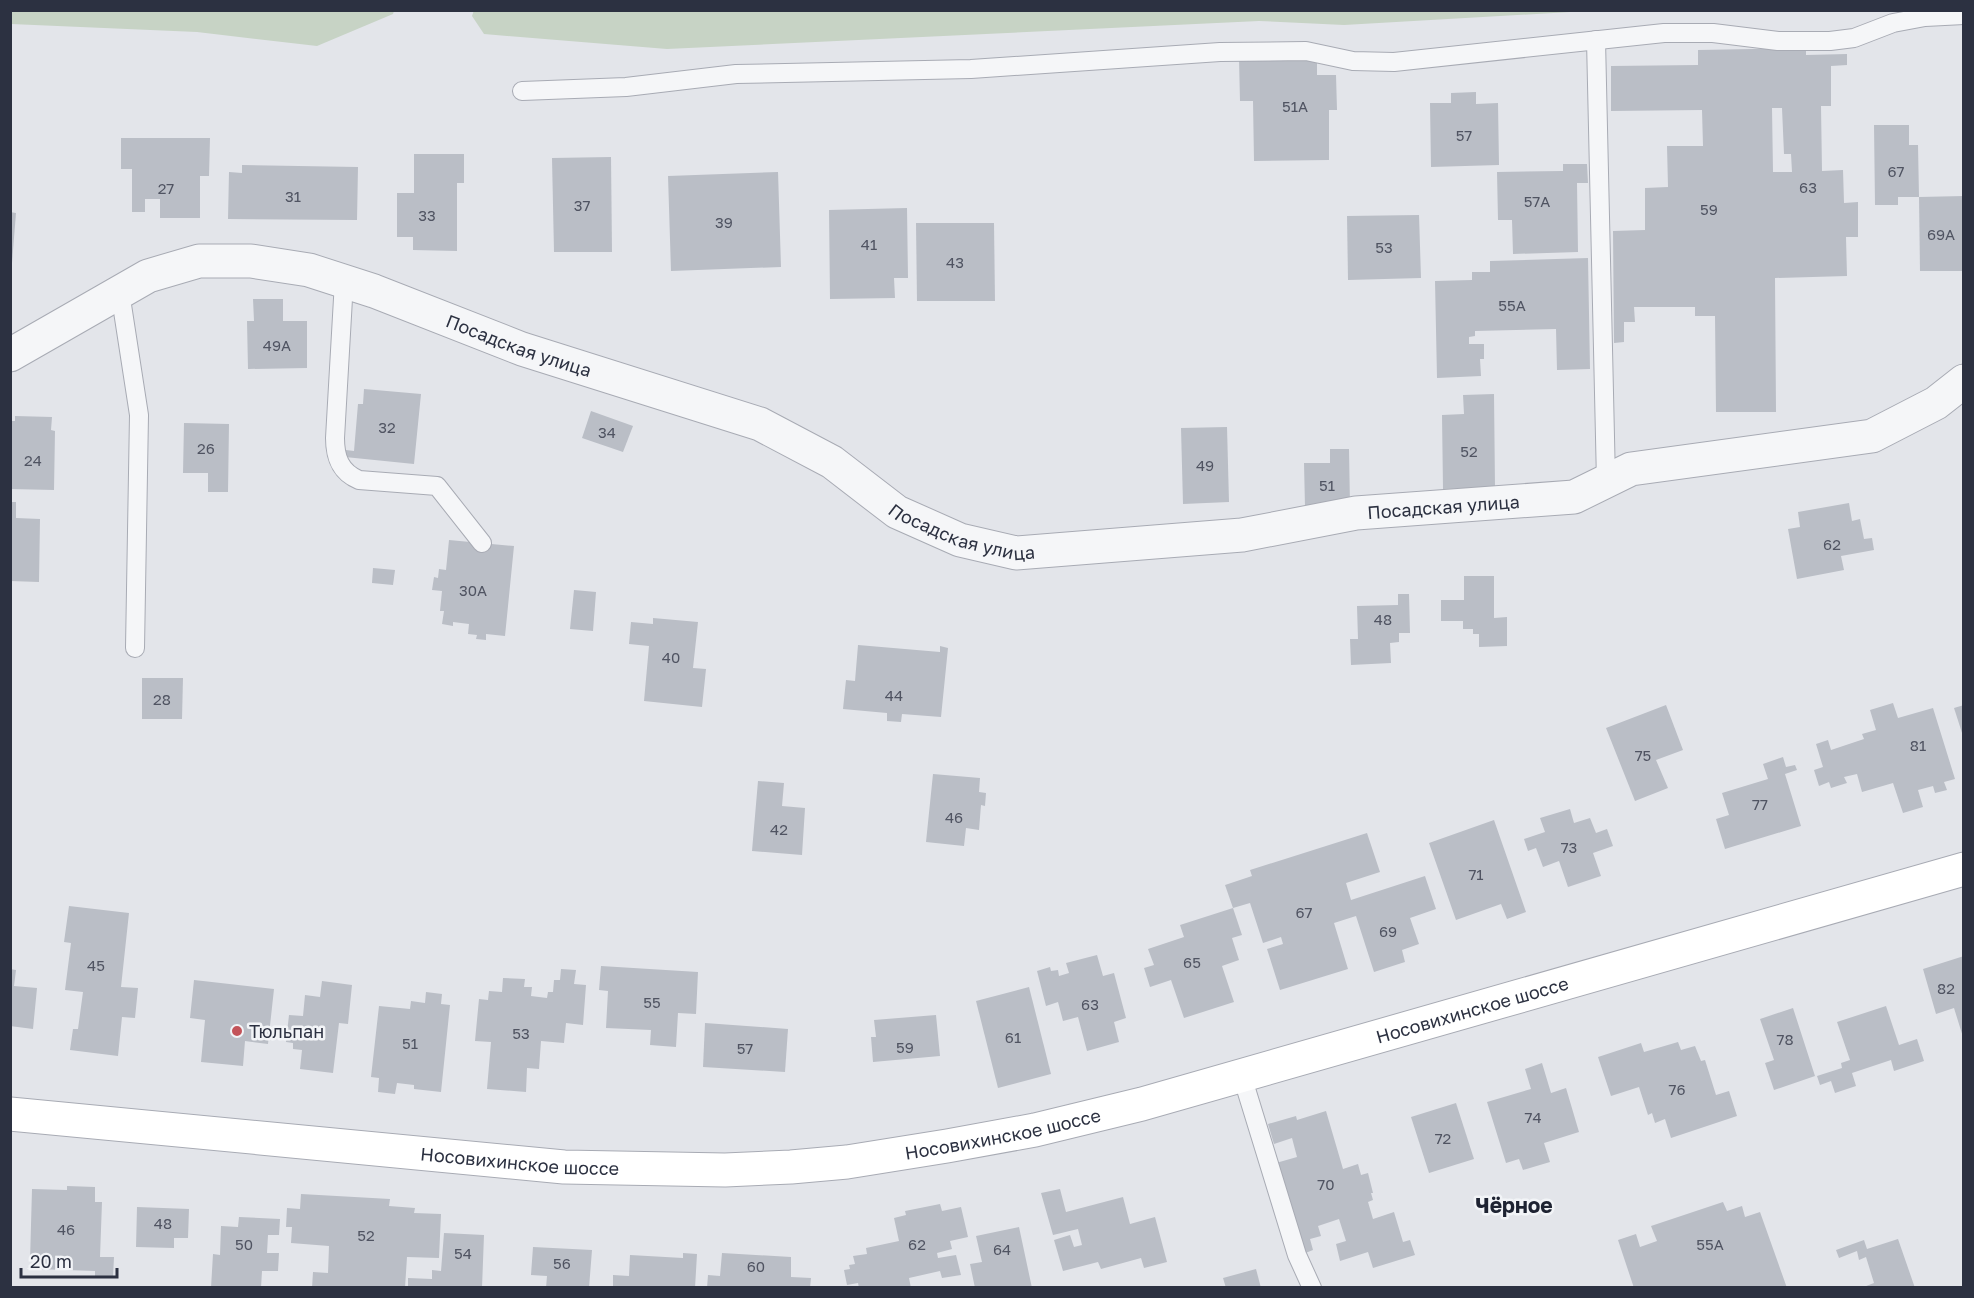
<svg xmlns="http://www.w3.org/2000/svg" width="1974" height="1298" viewBox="0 0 1974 1298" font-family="'Golos Text',sans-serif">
<rect width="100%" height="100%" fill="#e3e5ea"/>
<g fill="#c7d3c5">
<polygon points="11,10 394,10 394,11 393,14 317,46 197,32 11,24"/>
<polygon points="474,10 1588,10 1588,11 1344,25 1259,21 667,49 484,34 472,16"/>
</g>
<g fill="#babec6" fill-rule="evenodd">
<path d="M1806,48v7l41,-1v11l-16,1v40h-10l1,65 21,-1 1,33 14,-1v35h-12l1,39 -72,2 1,134h-60l-1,-96h-20v-9h-61l1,15h-11v20l-10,1 -1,-112 32,-1v-42l23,-1 -1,-41h36l-1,-36 -91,1v-45l87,-1v-15zM1772,108h10l2,46h7l1,18h-19z"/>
<polygon points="1317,58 1317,75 1336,75 1337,110 1329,110 1329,160 1254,161 1253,101 1240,101 1239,59"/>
<polygon points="1476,92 1476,104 1498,103 1499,165 1431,167 1430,103 1451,103 1451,93"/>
<polygon points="1874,125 1909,125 1909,145 1918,145 1919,197 1898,197 1898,205 1875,205"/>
<polygon points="121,138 210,138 209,176 200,176 200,218 160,218 160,199 145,199 145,212 132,212 132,169 121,169"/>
<polygon points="414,154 464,154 464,183 457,183 457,251 413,250 413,237 397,237 397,193 414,193"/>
<polygon points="611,157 612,252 554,252 552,158"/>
<polygon points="1563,164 1587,164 1588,183 1577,183 1578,252 1513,254 1512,220 1498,220 1497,172 1563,171"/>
<polygon points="242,165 358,167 357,220 228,219 229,172 242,173"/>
<polygon points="778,172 781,267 671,271 668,176"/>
<polygon points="1964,196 1964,271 1920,271 1919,197"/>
<polygon points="907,208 908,278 894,278 895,298 830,299 829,210"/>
<polygon points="10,212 16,213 12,263 10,263"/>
<polygon points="1419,215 1421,278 1348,280 1347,216"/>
<polygon points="916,223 994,223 995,301 917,301"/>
<polygon points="1588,258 1590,369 1557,370 1556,329 1475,331 1475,336 1469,337 1469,344 1484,344 1484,359 1480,359 1481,376 1437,378 1435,281 1472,280 1472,272 1490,272 1490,261"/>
<polygon points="253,299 283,299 283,321 307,321 307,368 248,369 247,321 254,321"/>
<polygon points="364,389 421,394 414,464 345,457 346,450 354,451 358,404 363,404"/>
<polygon points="1494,394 1495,488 1443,489 1442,415 1464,414 1463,395"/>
<polygon points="591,411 633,426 623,452 582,438"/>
<polygon points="15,416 52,417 51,430 55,431 54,490 10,489 10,421 15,421"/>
<polygon points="184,423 229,424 228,492 208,492 208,473 183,473"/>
<polygon points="1227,427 1229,502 1183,504 1181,428"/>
<polygon points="1330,449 1349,449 1350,506 1305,507 1304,463 1330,463"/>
<polygon points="10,502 16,502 16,518 40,519 39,582 10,581"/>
<polygon points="1849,503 1852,521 1860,519 1864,539 1872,538 1874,550 1841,556 1844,570 1797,579 1788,529 1800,527 1798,512"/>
<polygon points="449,540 514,546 505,636 486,634 486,640 476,639 477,635 468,634 469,624 453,622 453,626 442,624 444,611 440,611 442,591 432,590 434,577 438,578 439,569 446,570"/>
<polygon points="373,568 395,570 393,585 372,583"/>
<polygon points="1464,576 1494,576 1494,618 1507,617 1507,646 1479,647 1479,634 1473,634 1473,629 1463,629 1463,621 1441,621 1441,600 1464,600"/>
<polygon points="574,590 596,592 593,631 570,629"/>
<polygon points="1398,594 1409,594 1410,633 1399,633 1399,642 1390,643 1391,663 1351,665 1350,639 1358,639 1357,606 1398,605"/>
<polygon points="653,618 698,622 693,668 706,669 702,707 644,701 649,646 629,644 631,622 653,624"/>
<polygon points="858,645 940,652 940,646 948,648 941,717 902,714 901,722 887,721 887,713 843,709 846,680 855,681"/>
<polygon points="142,678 183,678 182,719 142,719"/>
<polygon points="1893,703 1898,718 1933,708 1955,779 1944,782 1947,790 1935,793 1933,786 1918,790 1923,807 1903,813 1893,783 1862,792 1857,774 1844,777 1847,783 1831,788 1829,782 1819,786 1814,770 1823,767 1816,744 1828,740 1831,750 1864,739 1862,734 1876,730 1870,710"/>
<polygon points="1666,705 1683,750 1656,760 1668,788 1635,801 1606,728"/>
<polygon points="1964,705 1964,736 1963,736 1954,708"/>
<polygon points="1783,757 1786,767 1795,765 1797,770 1785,774 1801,826 1725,849 1716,819 1729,815 1722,793 1768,779 1763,764"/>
<polygon points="933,774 980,778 979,792 986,793 985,806 981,805 979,830 966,828 964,846 926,842"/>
<polygon points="758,781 784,783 782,806 805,808 802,855 752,851"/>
<polygon points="1570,809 1574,823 1590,818 1596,833 1607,829 1613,846 1593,853 1601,876 1568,887 1559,861 1543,867 1536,848 1528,851 1524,839 1545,832 1540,818"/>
<polygon points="1494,820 1526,912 1507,919 1501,904 1456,920 1429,843"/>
<polygon points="1367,833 1380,872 1346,883 1351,900 1425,876 1436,909 1410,918 1419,944 1402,950 1405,962 1374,972 1356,916 1334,923 1348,969 1280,990 1267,949 1283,944 1281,937 1263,943 1250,903 1233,908 1225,885 1252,876 1250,870"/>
<polygon points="69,906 129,913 121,987 138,988 135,1018 122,1017 118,1056 70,1050 73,1029 78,1029 83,992 65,990 71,943 64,942"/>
<polygon points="1233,908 1242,935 1232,938 1239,960 1222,966 1234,1002 1184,1018 1171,980 1150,987 1144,968 1154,965 1148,949 1184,937 1180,925"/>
<polygon points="1097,955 1103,976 1114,973 1126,1018 1114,1022 1119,1042 1087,1051 1078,1017 1063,1021 1058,1002 1046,1006 1037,971 1050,967 1051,971 1058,970 1059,976 1069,973 1066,963"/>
<polygon points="1964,956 1964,1037 1963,1037 1954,1008 1936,1014 1923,969"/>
<polygon points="601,966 698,972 696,1014 678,1013 676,1047 650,1045 651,1030 606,1028 608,991 599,990"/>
<polygon points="10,969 16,970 14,986 37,988 33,1029 10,1026"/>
<polygon points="561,969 576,970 574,984 586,985 583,1025 566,1023 564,1043 541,1041 539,1069 527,1068 526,1092 487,1089 491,1042 475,1041 479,999 488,1000 489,991 502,992 503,978 525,979 524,987 532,987 531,996 547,998 548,992 553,992 554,980 560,980"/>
<polygon points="194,980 274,989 268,1044 245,1041 243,1066 201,1062 205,1020 190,1018"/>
<polygon points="322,981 352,985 348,1024 339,1023 333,1073 300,1069 302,1050 293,1049 293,1043 286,1042 289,1015 303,1016 305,995 320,997"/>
<polygon points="1029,987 1051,1074 998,1088 976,1001"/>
<polygon points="426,992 442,994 441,1004 450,1005 441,1092 414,1089 414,1085 397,1083 395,1094 378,1092 379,1078 371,1077 379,1006 410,1009 411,1001 425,1003"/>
<polygon points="1886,1006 1899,1045 1917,1039 1924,1061 1894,1071 1891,1060 1852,1073 1856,1086 1835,1093 1831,1081 1820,1085 1817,1076 1842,1068 1841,1063 1850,1060 1837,1022"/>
<polygon points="1793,1008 1815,1076 1774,1090 1765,1063 1774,1060 1760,1019"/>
<polygon points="936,1015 940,1056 873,1062 871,1037 876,1037 874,1020"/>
<polygon points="705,1023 788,1029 785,1072 703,1067"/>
<polygon points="1678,1042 1681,1050 1695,1046 1701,1061 1705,1060 1716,1095 1729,1091 1737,1116 1671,1138 1665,1119 1655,1123 1652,1113 1648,1115 1639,1087 1611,1096 1598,1057 1641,1043 1644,1052"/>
<polygon points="1542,1063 1551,1093 1566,1088 1579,1132 1544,1143 1550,1162 1523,1170 1519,1159 1506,1163 1487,1102 1531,1089 1525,1069"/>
<polygon points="1456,1103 1474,1159 1429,1173 1411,1117"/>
<polygon points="1326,1111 1343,1169 1358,1164 1361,1175 1368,1173 1373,1193 1371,1193 1373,1200 1368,1202 1373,1219 1394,1212 1403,1242 1410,1240 1415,1255 1373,1268 1368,1252 1340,1261 1336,1244 1346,1241 1339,1219 1318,1226 1321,1236 1310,1239 1313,1250 1303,1254 1276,1163 1297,1157 1292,1138 1274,1144 1268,1124 1296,1116 1297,1120"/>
<polygon points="67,1186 95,1187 95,1202 102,1202 100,1257 114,1257 113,1277 95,1277 95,1271 36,1269 37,1261 30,1261 32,1189 67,1190"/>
<polygon points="1060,1189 1066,1212 1123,1197 1130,1224 1155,1217 1167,1262 1144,1268 1141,1258 1101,1269 1098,1262 1063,1271 1054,1240 1070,1235 1074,1247 1082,1245 1078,1229 1053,1235 1041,1193"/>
<polygon points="301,1194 390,1199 389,1206 415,1208 414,1213 441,1214 439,1258 407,1257 405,1288 312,1288 313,1272 328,1273 329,1246 291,1243 292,1227 286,1227 287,1208 300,1209"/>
<polygon points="1723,1202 1727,1211 1742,1206 1745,1217 1760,1212 1787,1288 1634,1288 1618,1240 1636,1234 1640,1247 1657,1241 1651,1226"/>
<polygon points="940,1204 942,1211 961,1207 968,1237 950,1241 952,1249 937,1253 938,1258 956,1255 961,1275 942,1278 940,1271 909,1278 911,1288 859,1288 858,1283 847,1285 844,1270 850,1269 849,1265 855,1264 853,1256 867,1254 866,1248 899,1241 894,1218 906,1215 905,1211"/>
<polygon points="137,1207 189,1209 188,1238 174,1238 174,1248 136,1247"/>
<polygon points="239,1217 280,1219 279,1235 268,1235 267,1253 279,1253 278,1271 262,1271 261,1288 211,1288 213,1254 220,1255 221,1226 238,1227"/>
<polygon points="1019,1227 1032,1288 975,1288 970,1264 982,1262 976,1236"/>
<polygon points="444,1233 484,1235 482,1288 408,1288 408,1278 432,1279 432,1270 441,1271"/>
<polygon points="1898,1239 1915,1288 1861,1288 1874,1283 1866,1257 1859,1260 1857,1251 1839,1258 1836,1250 1864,1240 1867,1249"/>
<polygon points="533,1247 592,1250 589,1288 546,1288 547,1276 531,1275"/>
<polygon points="683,1253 697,1254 695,1288 613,1288 613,1275 629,1276 630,1255 683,1258"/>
<polygon points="722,1253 791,1257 791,1277 811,1278 810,1288 707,1288 708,1275 720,1276"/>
<polygon points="1256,1269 1261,1288 1226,1288 1223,1278"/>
</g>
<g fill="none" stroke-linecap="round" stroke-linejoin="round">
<defs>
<g id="lane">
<polyline points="1596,40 1606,481"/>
<polyline points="522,91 626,87 736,74 971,69 1220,52 1306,51 1353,61 1394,62 1664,33 1713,33 1778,41 1830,41 1854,38 1893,23 1925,17 1964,15"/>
<path d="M344,281l-9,157c0,19 5,34 24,42l78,6 45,57"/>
<polyline points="120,292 139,415 135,648"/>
<polyline points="1242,1076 1297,1255 1312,1288"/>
</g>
<g id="street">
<path id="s1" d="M10,355l138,-79 51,-15h52l58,9 65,21 148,58 238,75 72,38 65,50 63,28 56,13 226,-18 114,-22 218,-16 57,-28 241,-33 64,-33 28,-22"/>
</g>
<g id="secondary">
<path id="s2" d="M10,1114l554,53 161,3 66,-3 56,-5 100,-16 88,-16 107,-26 822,-235"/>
</g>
</defs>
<use href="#lane" stroke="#a8abb4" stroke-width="20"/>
<use href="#street" stroke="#a8abb4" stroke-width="35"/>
<use href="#secondary" stroke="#a8abb4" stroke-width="35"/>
<use href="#lane" stroke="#f5f6f8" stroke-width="18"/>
<use href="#street" stroke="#f5f6f8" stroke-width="33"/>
<use href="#secondary" stroke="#fff" stroke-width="33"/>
</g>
<circle fill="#c35359" stroke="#f2f4f7" stroke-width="2" cx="237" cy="1031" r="6"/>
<g text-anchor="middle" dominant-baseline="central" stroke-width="5" stroke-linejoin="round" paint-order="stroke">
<g font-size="15" fill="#505462">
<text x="1295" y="106">51А</text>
<text x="1464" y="135">57</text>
<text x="1896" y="171">67</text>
<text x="1808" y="187">63</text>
<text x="166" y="188">27</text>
<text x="293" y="196">31</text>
<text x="1537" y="201">57А</text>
<text x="582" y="205">37</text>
<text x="1709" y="209">59</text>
<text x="427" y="215">33</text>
<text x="724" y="222">39</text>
<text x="1941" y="234">69А</text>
<text x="869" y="244">41</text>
<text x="1384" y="247">53</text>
<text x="955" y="262">43</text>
<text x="1512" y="305">55А</text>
<text x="277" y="345">49А</text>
<text x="387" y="427">32</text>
<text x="607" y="432">34</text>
<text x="206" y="448">26</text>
<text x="1469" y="451">52</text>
<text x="33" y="460">24</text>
<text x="1205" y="465">49</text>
<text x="1327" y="485">51</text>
<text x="1832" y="544">62</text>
<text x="473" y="590">30А</text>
<text x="1383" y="619">48</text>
<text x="671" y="657">40</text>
<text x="894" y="695">44</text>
<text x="162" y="699">28</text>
<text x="1918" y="745">81</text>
<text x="1643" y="755">75</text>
<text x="1760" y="804">77</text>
<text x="954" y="817">46</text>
<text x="779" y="829">42</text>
<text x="1569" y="847">73</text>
<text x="1476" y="874">71</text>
<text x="1304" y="912">67</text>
<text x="1388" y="931">69</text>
<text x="1192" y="962">65</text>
<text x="96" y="965">45</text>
<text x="1946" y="988">82</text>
<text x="652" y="1002">55</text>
<text x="1090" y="1004">63</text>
<text x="521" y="1033">53</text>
<text x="1013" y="1037">61</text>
<text x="1785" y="1039">78</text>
<text x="410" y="1043">51</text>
<text x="905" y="1047">59</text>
<text x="745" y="1048">57</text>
<text x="1677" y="1089">76</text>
<text x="1533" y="1117">74</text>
<text x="1443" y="1138">72</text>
<text x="1326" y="1184">70</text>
<text x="163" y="1223">48</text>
<text x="66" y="1229">46</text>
<text x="366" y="1235">52</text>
<text x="244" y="1244">50</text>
<text x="917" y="1244">62</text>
<text x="1710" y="1244">55А</text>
<text x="1002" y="1249">64</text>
<text x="463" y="1253">54</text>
<text x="562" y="1263">56</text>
<text x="756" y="1266">60</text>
</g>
<g font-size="18" fill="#2c3141" stroke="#f2f4f7">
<text stroke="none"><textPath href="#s1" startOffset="546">Посадская улица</textPath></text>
<text stroke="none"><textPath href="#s1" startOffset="1520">Посадская улица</textPath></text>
<text stroke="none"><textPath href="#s1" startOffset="1032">Посадская улица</textPath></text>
<text stroke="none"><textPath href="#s2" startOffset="1484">Носовихинское шоссе</textPath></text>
<text stroke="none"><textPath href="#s2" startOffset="998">Носовихинское шоссе</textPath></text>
<text stroke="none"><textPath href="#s2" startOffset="512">Носовихинское шоссе</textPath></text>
</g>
<g font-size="18" fill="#2c3141" stroke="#f2f4f7" text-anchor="start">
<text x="249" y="1031">Тюльпан</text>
</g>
<g font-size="21" font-weight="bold" fill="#1e2332" stroke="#f2f4f7">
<text x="1514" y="1205">Чёрное</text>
</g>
</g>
<rect width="1974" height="1298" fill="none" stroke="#2c3141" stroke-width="24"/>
<path d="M21 1268v9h96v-9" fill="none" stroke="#2c3141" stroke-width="3"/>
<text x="30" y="1268" font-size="18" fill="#2c3141" stroke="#f2f4f7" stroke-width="4.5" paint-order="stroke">20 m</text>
</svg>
